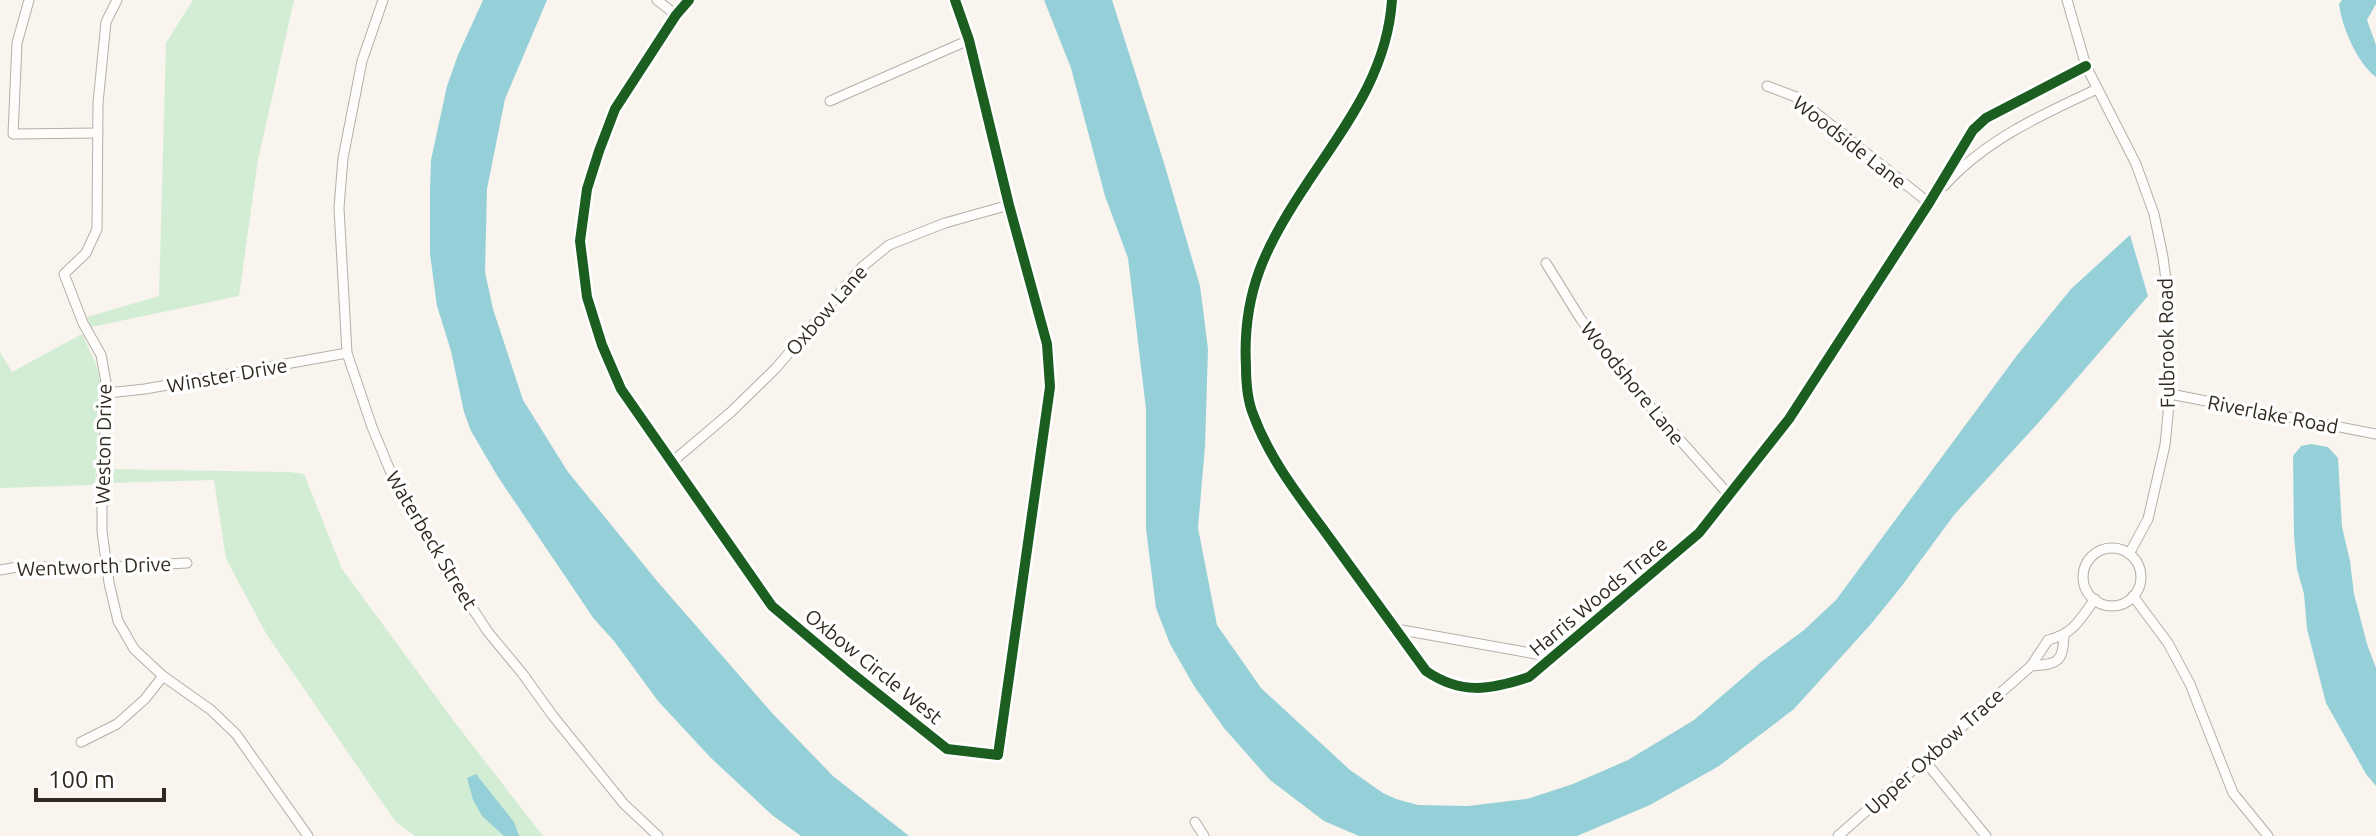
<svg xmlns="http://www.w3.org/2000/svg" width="2376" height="836" viewBox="0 0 2376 836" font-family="Ubuntu,sans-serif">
<rect width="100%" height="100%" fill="#f9f4ee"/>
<g fill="#d3edd4">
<polygon points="193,0 294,0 258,160 239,296 91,327 87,317 159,296 166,43"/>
<polygon points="82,334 96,364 102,388 95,485 0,488 0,352 12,372"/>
<polygon points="108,469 290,472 304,474 342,569 456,724 543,836 415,836 395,821 267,635 226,559 214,480 108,483"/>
</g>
<g fill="#95d0d8">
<polygon points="483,0 547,0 505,99 487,189 485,272 493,309 523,400 568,472 657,581 773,714 833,776 909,836 801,836 772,815 710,757 658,701 614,641 594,619 498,477 471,431 464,412 451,351 437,306 430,254 430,189 431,160 447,86 458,55"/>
<polygon points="1044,0 1112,0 1164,163 1200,286 1208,349 1205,446 1198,528 1217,625 1261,688 1350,770 1383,793 1396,799 1418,805 1468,806 1527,799 1573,784 1628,760 1694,720 1761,662 1804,630 1836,600 2018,354 2071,289 2130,235 2148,296 2040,421 1954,515 1901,587 1871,624 1794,709 1719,766 1650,805 1577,836 1359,836 1324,821 1270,780 1224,728 1194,686 1170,644 1156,608 1146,529 1146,409 1128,258 1105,196 1071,68"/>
<path d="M2342,0h34v4l-9,16 9,25v32c-19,-14 -34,-50 -37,-73z"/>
<polygon points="2311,444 2328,447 2338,458 2342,527 2350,561 2354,594 2367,644 2376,668 2376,786 2366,774 2326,703 2307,629 2304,594 2297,569 2294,536 2293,456 2301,446"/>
<polygon points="476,774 514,822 519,836 504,836 482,816 473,800 467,778"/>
</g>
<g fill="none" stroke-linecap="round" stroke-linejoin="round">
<defs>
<g id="minor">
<polyline points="29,0 17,43 13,134 98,133"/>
<polyline points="117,0 106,22 98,103 97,229 86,253 64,274 83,323 101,355 108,393 102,469 102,531 109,583 118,621 134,649 163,676 211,710 236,734 308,836"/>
<polyline points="383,0 362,61 343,158 339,208 347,353 372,427 396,485 443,564 488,632 522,673 553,716 624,804 658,836"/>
<polyline points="657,0 676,15"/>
<polyline points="689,0 676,15 615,109 599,151 587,189 580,241 587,297 602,345 621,389 772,606 849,671 947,749 998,755 1050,387 1047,344 1009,205 969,40 955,0"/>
<path d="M1392,0c-5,74 -47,126 -86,185 -40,60 -64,107 -60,181 0,15 1,33 7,48 16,44 45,81 73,119 33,46 67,92 100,138 35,24 64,19 103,6l170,-144 90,-114 140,-216 44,-73 13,-12 100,-52"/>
<polyline points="2067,0 2086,66 2136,164 2154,214 2163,257 2169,303 2170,394 2165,445 2148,519 2129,554"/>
<polyline points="1767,86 1796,97 1929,203"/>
<polyline points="830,101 969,40"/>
<path d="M1944,186c41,-46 99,-72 153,-97"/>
<polyline points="1546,263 1580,318 1623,376 1729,495"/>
<polyline points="108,393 145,389 347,353"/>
<polyline points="2170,394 2376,434"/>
<polyline points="672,462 731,412 776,368 862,267 889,245 945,223 1009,205"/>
<circle cx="2112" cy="577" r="29"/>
<polyline points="0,570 17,567 108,567 187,563"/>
<polyline points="2133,596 2168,643 2190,684 2233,793 2268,836"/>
<polyline points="1396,629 1553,657"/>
<path d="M2031,666c25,-2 32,-2 33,-30"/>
<polyline points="81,742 117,724 145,699 163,676"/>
<polyline points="1924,760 1986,836"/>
<polyline points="1195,822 1204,836"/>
<path d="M1838,836l193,-170 17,-26c26,-6 32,-21 47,-41"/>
</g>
</defs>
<use href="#minor" stroke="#b4afa7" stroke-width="11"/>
<use href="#minor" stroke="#fefdfc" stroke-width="9"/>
<defs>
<g id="cycleway">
<polyline points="689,0 676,15 615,109 599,151 587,189 580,241 587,297 602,345 621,389 772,606 849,671 947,749 998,755 1050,387 1047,344 1009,205 969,40 955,0"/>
<path d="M1392,0c-5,74 -47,126 -86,185 -40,60 -64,107 -60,181 0,15 1,33 7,48 16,44 45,81 73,119 33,46 67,92 100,138 35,24 64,19 103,6l170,-144 90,-114 140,-216 44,-73 13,-12 100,-52"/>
</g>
</defs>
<use href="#cycleway" stroke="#fff" stroke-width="15"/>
<use href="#cycleway" stroke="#1b5e20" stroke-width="10"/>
</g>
<g text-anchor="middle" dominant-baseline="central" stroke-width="7" stroke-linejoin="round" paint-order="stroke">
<g font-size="20" fill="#30291f" stroke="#fff">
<text transform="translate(1850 142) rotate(38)">Woodside Lane</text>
<text transform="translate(826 310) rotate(-49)">Oxbow Lane</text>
<text transform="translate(2166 343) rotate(-91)">Fulbrook Road</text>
<text transform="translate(227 375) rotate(-10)">Winster Drive</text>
<text transform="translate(1633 383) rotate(51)">Woodshore Lane</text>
<text transform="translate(2273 414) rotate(11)">Riverlake Road</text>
<text transform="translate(103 444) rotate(-89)">Weston Drive</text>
<text transform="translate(432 540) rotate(59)">Waterbeck Street</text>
<text transform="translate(94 566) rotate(-2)">Wentworth Drive</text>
<text transform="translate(1598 596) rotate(-40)">Harris Woods Trace</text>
<text transform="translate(874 666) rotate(39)">Oxbow Circle West</text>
<text transform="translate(1934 751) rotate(-42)">Upper Oxbow Trace</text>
</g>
</g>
<path d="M36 788v12h128v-12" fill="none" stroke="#30291f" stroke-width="4"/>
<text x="48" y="788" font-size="24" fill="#30291f" stroke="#ffffff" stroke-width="6" paint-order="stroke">100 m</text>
</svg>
